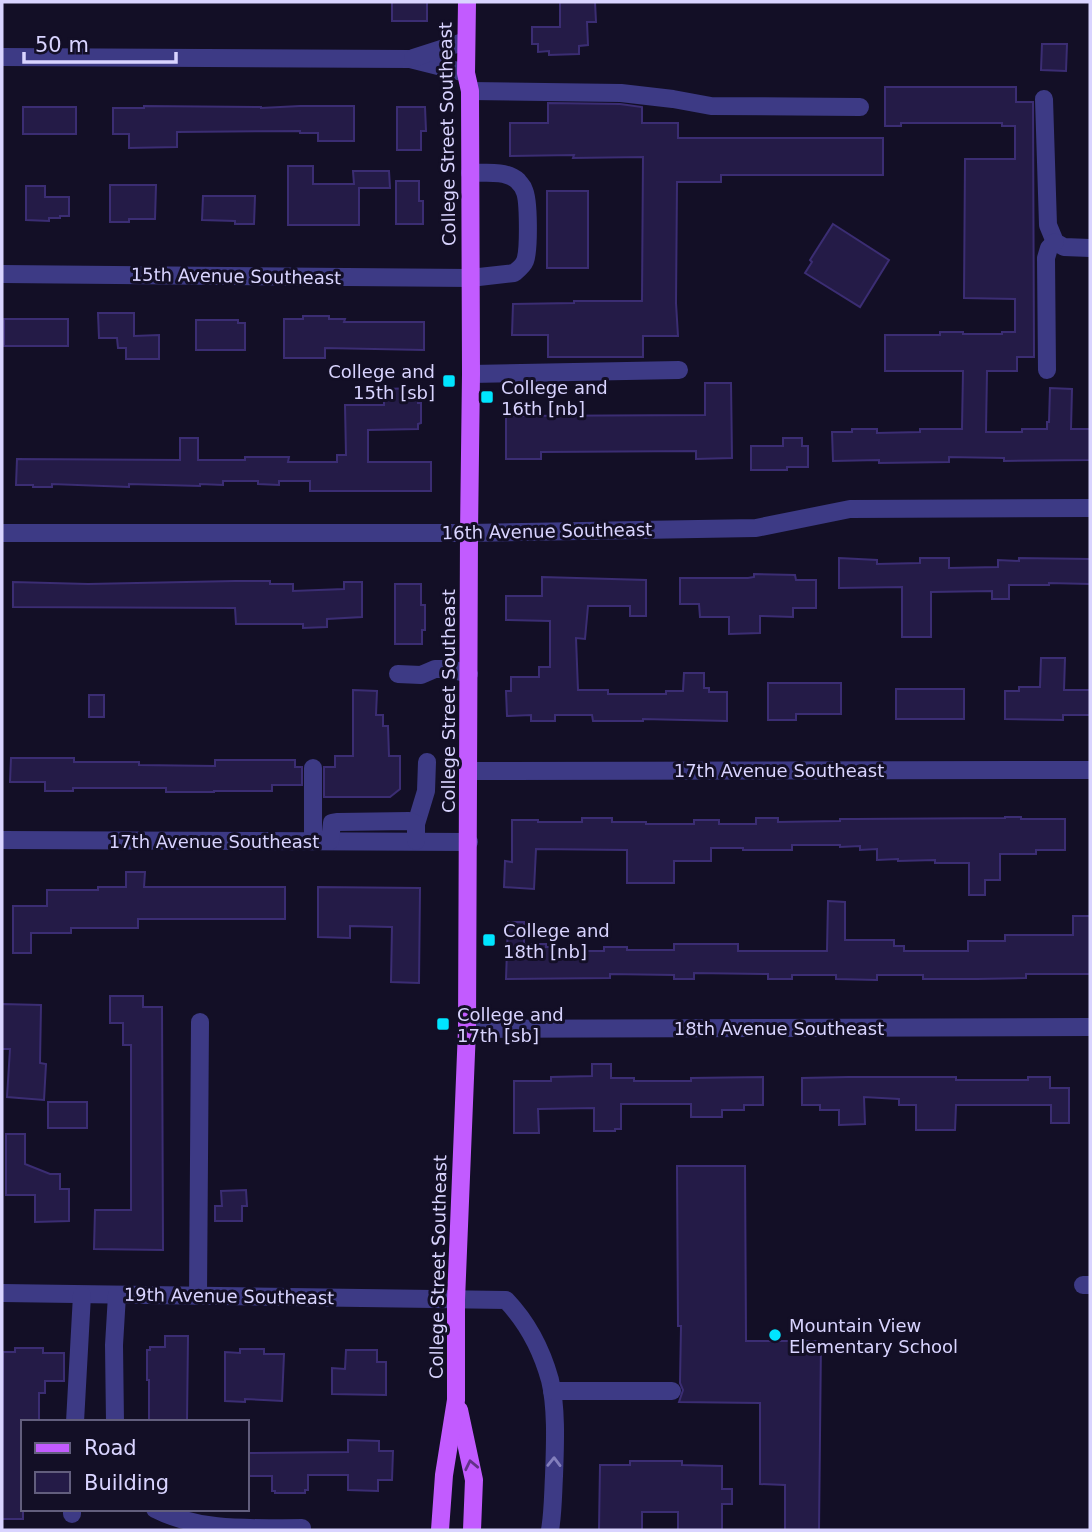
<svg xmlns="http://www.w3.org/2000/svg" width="1092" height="1532" viewBox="0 0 1092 1532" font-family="'DejaVu Sans',sans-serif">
<rect width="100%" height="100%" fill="#130f26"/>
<g fill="#241b47" stroke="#3b2d73" stroke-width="2">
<rect x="392" y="2" width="35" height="19"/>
<polygon points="560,2 595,2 596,22 587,22 588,45 579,46 579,54 549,55 549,51 538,52 538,44 532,44 532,27 560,27"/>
<polygon points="1042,44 1067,44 1066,71 1041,70"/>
<polygon points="885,87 1016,87 1016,102 1033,102 1034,357 1017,357 1017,371 987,371 986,432 1022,432 1022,429 1047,429 1047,422 1049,422 1050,388 1072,389 1071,429 1090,429 1090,460 1004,461 1004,458 949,457 949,462 879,463 879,460 833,461 832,432 852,432 852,429 877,429 877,433 920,432 920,429 962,429 963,371 885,371 885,335 940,335 940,332 963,332 963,334 1002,334 1002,332 1015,332 1015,299 964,298 965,159 1015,159 1015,126 1002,126 1002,123 901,123 901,126 885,126"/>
<polygon points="548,103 620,104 642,107 642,123 678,123 678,138 883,138 883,175 721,175 721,182 677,182 676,303 678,336 643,336 643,357 548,357 548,335 512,335 513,304 574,303 574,301 642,301 643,157 573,158 574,155 510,156 510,123 548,123"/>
<polygon points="144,106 261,107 261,108 300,106 354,106 354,141 318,141 318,133 300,133 300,131 177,132 177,147 129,148 129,134 113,134 113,108 144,108"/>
<rect x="23" y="107" width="53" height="27"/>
<polygon points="397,107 425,107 426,131 421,131 421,150 397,150"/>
<polygon points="288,166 313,166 313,184 354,184 353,171 389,171 390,188 359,188 359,225 288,225"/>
<polygon points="396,181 419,181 419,201 423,201 423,224 396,224"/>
<polygon points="110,185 156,185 155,219 129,219 129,222 110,222"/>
<polygon points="26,186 45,186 45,197 69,197 69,216 60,216 60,218 49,218 49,221 26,220"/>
<rect x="547" y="191" width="41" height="77"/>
<polygon points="203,196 255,196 254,224 235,224 235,221 202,220"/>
<polygon points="833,224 889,260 860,307 805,273 812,262 810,260"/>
<polygon points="98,313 134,313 134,336 159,335 159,359 126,359 126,348 118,348 117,338 99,338"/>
<polygon points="303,316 329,316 329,319 345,319 344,322 424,322 424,350 325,348 325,358 284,358 284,319 303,319"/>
<rect x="4" y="319" width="64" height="27"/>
<polygon points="196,320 238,320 238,323 245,323 245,350 196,350"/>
<polygon points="705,383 731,383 732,458 696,459 696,451 541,452 541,459 506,459 506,416 705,415"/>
<polygon points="418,388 418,403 421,403 421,423 418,424 418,429 368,430 368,462 431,462 431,491 310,491 310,481 279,481 279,485 258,484 258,481 223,481 223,485 200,484 200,486 129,484 129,487 52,484 52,487 33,487 33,485 16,485 17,459 180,460 180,438 198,438 198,460 245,460 245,457 289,457 288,462 337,462 337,455 346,455 345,405 384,405 384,389"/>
<polygon points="783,438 802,438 802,446 808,446 808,467 787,467 787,470 751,470 751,446 783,446"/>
<polygon points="839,558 877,560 877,564 920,563 920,558 949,558 949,568 998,567 998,560 1019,561 1019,558 1090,559 1090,584 1049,583 1049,585 1009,585 1009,599 992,599 992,591 931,592 931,637 902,637 902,587 839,588"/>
<polygon points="754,574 795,575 796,580 816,580 816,608 793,608 793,617 760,616 760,633 729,634 729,617 700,617 699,604 680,604 680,578 748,578 754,577"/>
<polygon points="542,577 646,580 646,616 630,616 630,606 588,606 585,639 576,638 578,690 608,690 608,694 666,694 666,691 683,691 684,673 704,673 704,688 709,688 709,692 727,692 727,721 643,719 643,721 593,721 592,715 555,715 555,721 531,721 531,715 507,716 506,691 511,691 511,677 539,677 539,667 550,667 550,621 506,620 506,596 542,596"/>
<polygon points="235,581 270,581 270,584 293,584 293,591 344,589 344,582 362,582 362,617 327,619 327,627 303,628 303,624 236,624 235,608 13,607 13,582 88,584"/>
<polygon points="395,584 421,584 421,605 425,605 425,630 422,630 422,644 395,644"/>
<polygon points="1041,658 1065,658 1064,690 1090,690 1090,715 1063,715 1063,720 1005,719 1005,691 1019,691 1019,687 1040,687"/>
<polygon points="768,683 841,683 841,714 796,714 796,720 768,720"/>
<rect x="896" y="689" width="68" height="30"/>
<polygon points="353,690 377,691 376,715 383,715 383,726 388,726 389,756 400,756 400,789 390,797 324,797 324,767 335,767 335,756 353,756"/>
<rect x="89" y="695" width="15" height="22"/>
<polygon points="11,758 74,758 74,762 139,762 139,765 215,766 215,760 295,760 295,767 302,767 302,785 272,785 272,791 214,791 214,792 166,792 166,788 73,788 73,791 45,791 45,782 10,782"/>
<polygon points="1005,817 1021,817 1021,819 1065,819 1065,850 1036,850 1036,854 1000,854 1000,880 985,880 985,895 969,895 969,863 935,863 935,860 898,861 898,859 877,860 877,849 860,850 860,846 840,847 840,845 792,845 792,850 743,850 743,848 711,848 711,861 674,861 674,883 627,883 627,850 536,849 534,889 504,887 505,861 512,862 512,820 538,820 538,822 582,822 582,818 612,818 612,822 646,822 646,824 694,824 694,820 719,820 719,824 756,824 756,818 778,818 778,822 840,821 840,819 855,819 1005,818"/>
<polygon points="126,872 145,872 144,887 285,887 285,919 138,919 138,928 71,928 71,933 31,933 31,953 13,953 13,906 47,906 47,890 98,890 98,887 126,887"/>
<polygon points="318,887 420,888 419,983 391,982 392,927 350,926 350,938 318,937"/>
<polygon points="828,901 845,902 845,940 894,940 894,946 904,946 904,951 968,951 968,941 1005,941 1005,935 1073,935 1073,916 1090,916 1090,974 1026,974 1026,978 977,979 923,979 923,975 877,975 877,980 836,979 836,975 792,975 792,979 768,979 768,974 694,973 694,979 674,979 674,975 610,974 610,978 506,979 508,922 524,922 524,944 546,944 546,947 568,947 568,951 604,951 604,947 627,947 627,950 674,950 674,944 738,944 738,951 827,951"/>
<polygon points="110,996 143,996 143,1007 162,1007 163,1250 94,1249 95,1210 131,1210 131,1045 123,1045 123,1023 110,1023"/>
<polygon points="2,1004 41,1005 40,1063 46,1064 44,1100 7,1097 10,1049 2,1049"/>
<polygon points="592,1064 611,1064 611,1078 634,1078 634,1081 691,1081 691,1078 763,1077 763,1105 744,1105 744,1110 722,1110 722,1117 691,1117 691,1104 621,1104 621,1129 615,1129 615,1131 594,1131 594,1108 538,1109 539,1133 514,1133 514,1081 551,1081 551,1077 592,1076"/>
<polygon points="848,1077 956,1077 956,1080 1028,1080 1028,1077 1050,1077 1050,1088 1069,1088 1069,1123 1051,1123 1051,1105 956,1105 955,1130 916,1130 916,1105 899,1105 899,1099 864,1097 865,1124 839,1125 839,1110 820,1110 820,1105 802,1105 802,1078"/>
<rect x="48" y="1102" width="39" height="26"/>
<polygon points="6,1134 25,1134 25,1164 50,1174 60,1174 60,1189 69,1189 69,1221 35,1222 35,1195 6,1195"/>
<polygon points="677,1166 745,1166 746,1341 821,1341 819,1530 785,1530 785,1485 760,1484 760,1403 679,1402 683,1390 680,1383 681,1326 678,1326"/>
<polygon points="246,1190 247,1206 242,1206 242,1221 215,1221 215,1206 222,1206 221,1191"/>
<polygon points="165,1336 188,1336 187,1422 149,1422 149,1380 147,1380 147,1350 150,1350 150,1347 165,1347"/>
<polygon points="15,1348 43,1348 43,1353 64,1353 64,1381 45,1381 45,1393 39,1393 39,1422 23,1422 23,1519 2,1519 3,1352 15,1352"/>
<polygon points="240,1349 264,1349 264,1354 284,1354 282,1401 245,1399 245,1402 225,1401 225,1352 240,1353"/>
<polygon points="346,1350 377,1350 377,1362 386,1362 386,1395 332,1394 332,1368 345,1369"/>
<polygon points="348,1440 379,1441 379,1451 393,1451 392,1480 378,1480 378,1491 348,1490 348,1475 308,1475 308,1490 305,1490 305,1493 275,1493 275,1491 272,1491 272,1476 247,1476 247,1453 348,1452"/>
<polygon points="630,1461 682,1461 682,1465 722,1466 722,1489 732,1489 732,1504 722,1504 722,1530 678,1530 678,1512 642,1512 642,1530 599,1530 600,1465 630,1465"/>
</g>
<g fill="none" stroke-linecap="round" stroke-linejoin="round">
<g stroke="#3d3a85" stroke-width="18">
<polyline points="2,57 410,59 466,73"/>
<polyline points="413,58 466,41"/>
<polyline points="470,91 621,93 673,99 711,106 860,107"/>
<polyline points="1044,99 1048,225 1055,242 1064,247 1090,248"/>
<path d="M2,274l468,4 44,-5c5,-4 9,-7 11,-12 4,-10 4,-62 -1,-71 -1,-4 -4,-6 -6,-9 -12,-11 -33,-8 -48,-8"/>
<polyline points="1047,370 1046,258 1049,248 1055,242"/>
<polyline points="471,374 679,370"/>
<polyline points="2,533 469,533 756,528 850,509 1090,508"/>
<polyline points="398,674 421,675 435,669 450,669 469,674"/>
<polyline points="313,768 313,841"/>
<polyline points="469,771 1090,770"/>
<polyline points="416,824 426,791 427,762"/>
<polyline points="2,840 469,842"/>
<polyline points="330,841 332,823 338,822 409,821 416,824 416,841"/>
<polyline points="467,1029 1090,1027"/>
<polyline points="1083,1285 1090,1285"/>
<path d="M2,1293l504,7c21,22 36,51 44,80 7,29 5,67 4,96 -1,18 -1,37 -4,54"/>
<polyline points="198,1296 200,1022"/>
<polyline points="552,1391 672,1391"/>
<polyline points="75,1422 82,1295"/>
<polyline points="115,1422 114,1345 117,1295"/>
<path d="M155,1509c45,23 97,19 147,19"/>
<polyline points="72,1514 72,1509"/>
</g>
<g stroke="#c25bff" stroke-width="18">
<polyline points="459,1410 474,1480 472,1530"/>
<polyline points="440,1530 444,1475 456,1400 456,1300 467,1029 469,533 471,374 470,91 466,73 467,2"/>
</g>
</g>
<defs><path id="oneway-chevron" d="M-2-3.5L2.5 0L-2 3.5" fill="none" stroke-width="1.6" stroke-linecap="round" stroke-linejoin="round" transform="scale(1.75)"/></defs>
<use stroke="#837fbc" href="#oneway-chevron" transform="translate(554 1462) rotate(-89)"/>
<use stroke="#623188" href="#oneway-chevron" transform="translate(471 1465) rotate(-102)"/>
<g fill="#00e5ff" stroke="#130f26" stroke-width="2.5">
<rect x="442" y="374" width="14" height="14" rx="3.5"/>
<rect x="480" y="390" width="14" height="14" rx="3.5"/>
<rect x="482" y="933" width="14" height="14" rx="3.5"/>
<rect x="436" y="1017" width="14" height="14" rx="3.5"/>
<circle cx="775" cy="1335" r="7"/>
</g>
<g text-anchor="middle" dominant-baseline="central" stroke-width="6" stroke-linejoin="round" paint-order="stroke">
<g font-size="18" fill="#d9d4ff" stroke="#130f26">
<text transform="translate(447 134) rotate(-91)">College Street Southeast</text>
<text transform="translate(236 276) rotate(1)">15th Avenue Southeast</text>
<text transform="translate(547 531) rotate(-1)">16th Avenue Southeast</text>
<text transform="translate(448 701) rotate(-90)">College Street Southeast</text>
<text x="779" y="770">17th Avenue Southeast</text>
<text x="214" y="841">17th Avenue Southeast</text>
<text x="779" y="1028">18th Avenue Southeast</text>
<text transform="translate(438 1267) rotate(-89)">College Street Southeast</text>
<text transform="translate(229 1296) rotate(1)">19th Avenue Southeast</text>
</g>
<g font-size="18" fill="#d9d4ff" stroke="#130f26" text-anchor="start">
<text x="435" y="371" text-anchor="end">College and<tspan x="435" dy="21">15th [sb]</tspan></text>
<text x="501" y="387">College and<tspan x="501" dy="21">16th [nb]</tspan></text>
<text x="503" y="930">College and<tspan x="503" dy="21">18th [nb]</tspan></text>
<text x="457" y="1014">College and<tspan x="457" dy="21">17th [sb]</tspan></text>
<text x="789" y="1325">Mountain View<tspan x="789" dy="21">Elementary School</tspan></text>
</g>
</g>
<rect width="1092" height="1532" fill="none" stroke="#d9d4ff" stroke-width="7"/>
<rect x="21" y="1420" width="228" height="91" fill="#130f26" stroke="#625e7d" stroke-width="2"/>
<rect x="35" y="1443" width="35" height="10" fill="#c25bff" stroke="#625e7d" stroke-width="2"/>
<text x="84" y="1455" font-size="21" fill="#d9d4ff">Road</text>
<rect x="35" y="1472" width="35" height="21" fill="#241b47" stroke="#625e7d" stroke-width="2"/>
<text x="84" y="1490" font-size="21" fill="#d9d4ff">Building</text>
<path d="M24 52v10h152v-10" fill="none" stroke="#d9d4ff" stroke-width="3.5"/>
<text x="35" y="52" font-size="21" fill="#d9d4ff" stroke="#130f26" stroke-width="5" paint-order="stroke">50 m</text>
</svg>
